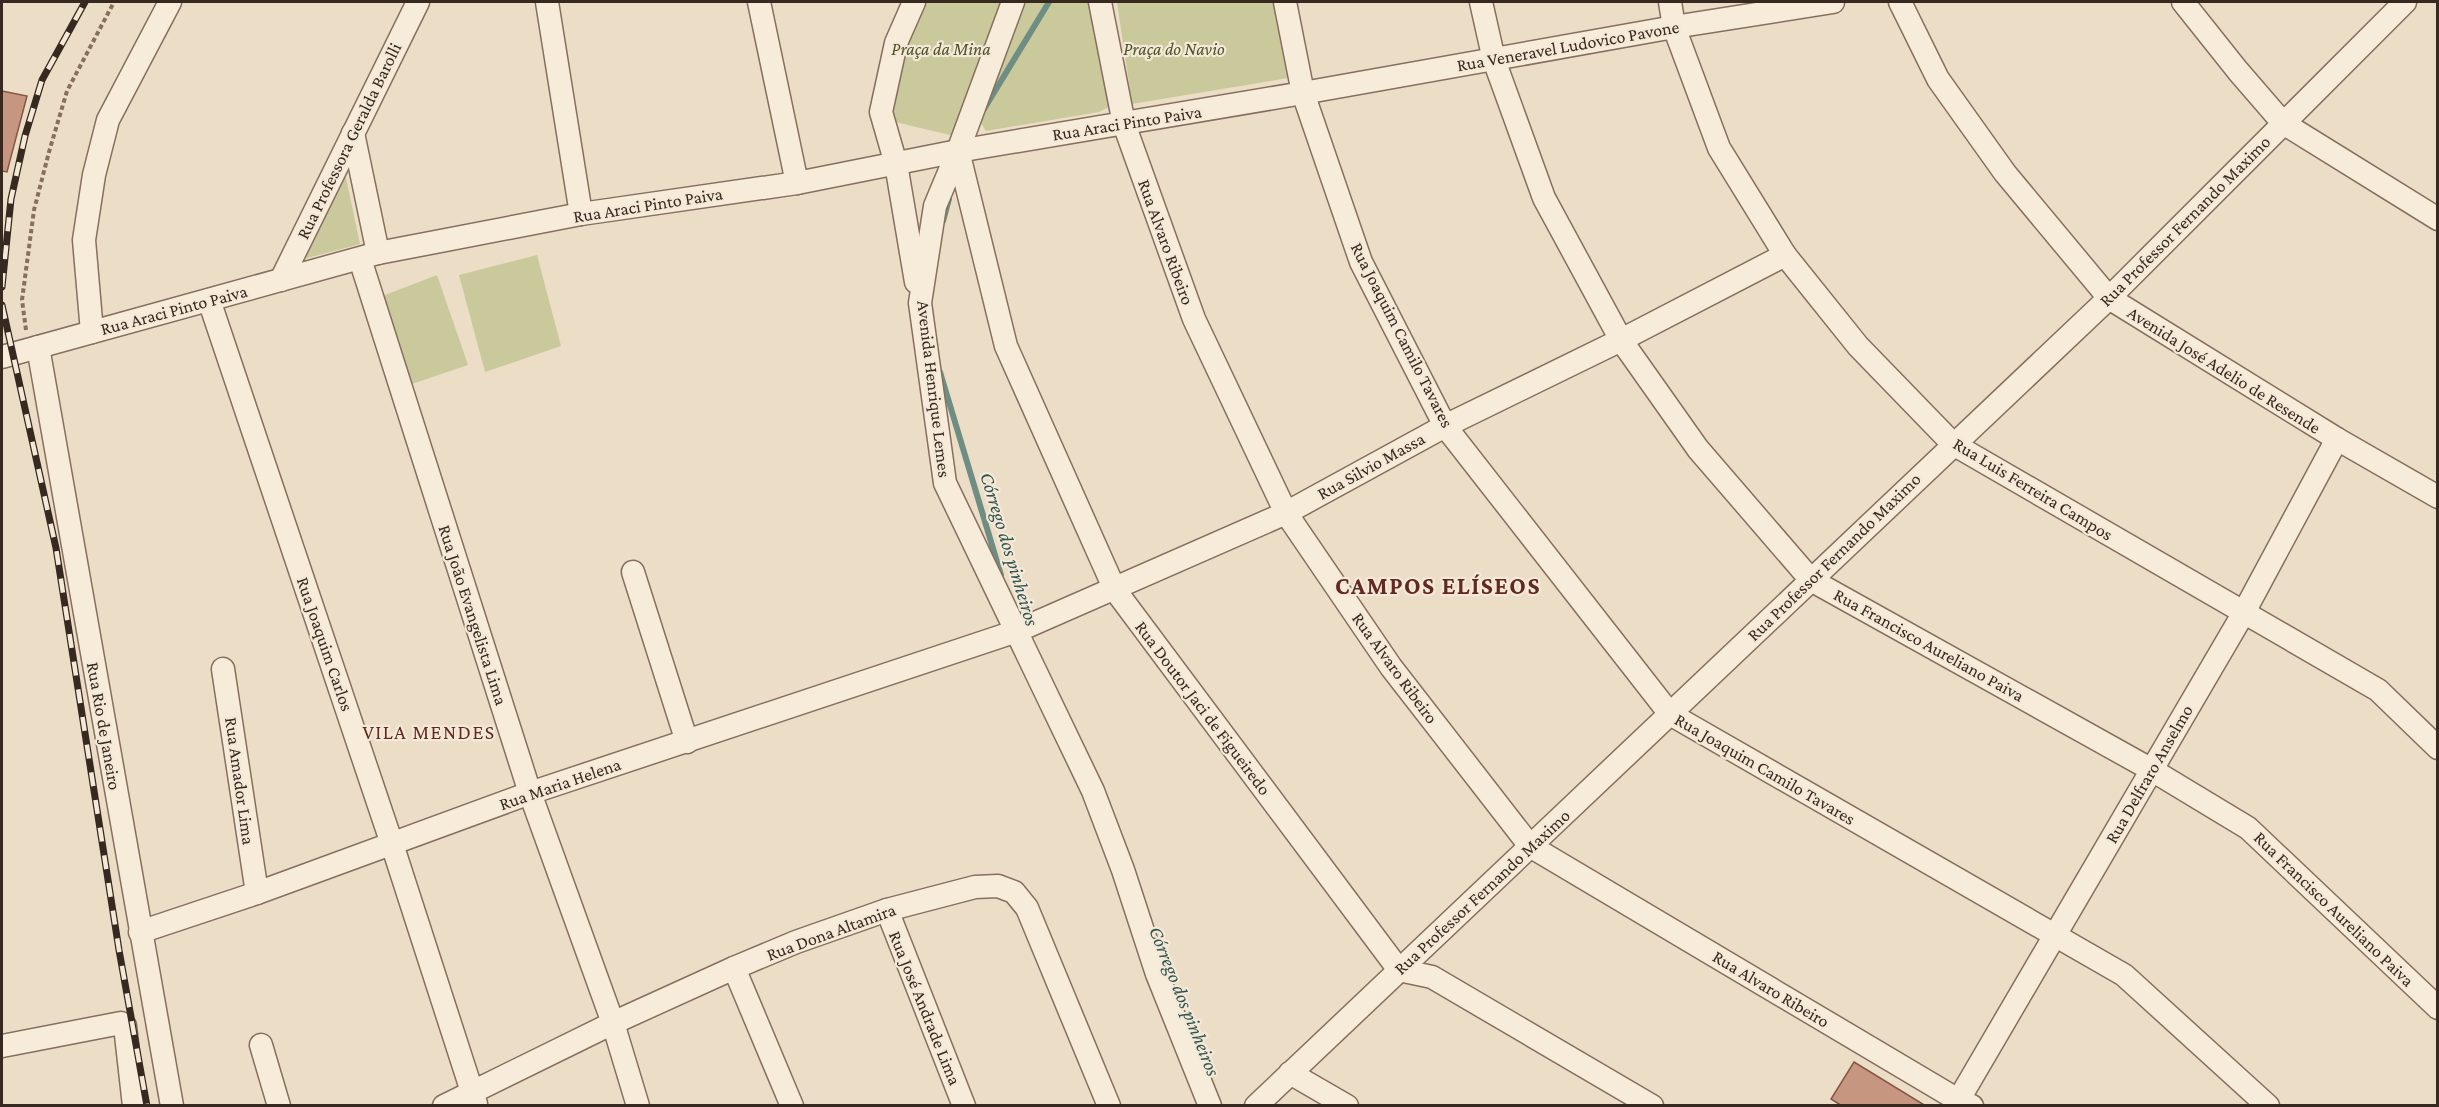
<svg xmlns="http://www.w3.org/2000/svg" width="2439" height="1107" viewBox="0 0 2439 1107" font-family="'Crimson Pro',serif">
<rect width="100%" height="100%" fill="#ecddc7"/>
<g fill="#c9c99c">
<polygon points="914,2 1006,2 954,136 891,121 899,38"/>
<polygon points="1026,2 1088,2 1109,107 1099,112 986,131 981,123"/>
<polygon points="1117,2 1275,2 1288,78 1132,104"/>
<polygon points="345,173 360,244 304,259"/>
<polygon points="537,255 561,346 485,372 459,275"/>
<polygon points="437,275 468,365 409,385 380,297"/>
</g>
<g fill="none" stroke-linecap="round" stroke-linejoin="round">
<g stroke="#6f8e83" stroke-width="6">
<polyline points="984,109 1049,2"/>
<polyline points="943,221 949,199"/>
<polyline points="940,372 1001,575"/>
</g>
</g>
<g fill="#c79680" stroke="#845845" stroke-width="1.5">
<polygon points="2,91 27,96 7,172 2,171"/>
<polygon points="1854,1062 1926,1106 1842,1106 1831,1099"/>
</g>
<g fill="none" stroke-linecap="round" stroke-linejoin="round">
<defs>
<g id="street">
<polyline points="547,2 581,214"/>
<polyline points="759,2 797,183"/>
<polyline points="914,2 896,43 881,112 896,164 916,282"/>
<polyline points="1013,2 958,151 935,206 920,303 945,483 1093,791 1123,870 1157,974 1210,1106"/>
<polyline points="1100,2 1124,124 1194,319 1286,513 1391,667 1530,846 1958,1100 1972,1106"/>
<polyline points="1285,2 1303,93 1361,262 1445,426 1670,714 2124,975 2268,1106"/>
<polyline points="1481,2 1494,60 1544,198 1621,340 1698,449 1811,580 2152,770 2248,828 2438,1008"/>
<polyline points="1670,2 1674,27 1719,148 1785,255 1858,346 1953,444 2378,690 2438,748"/>
<polyline points="1900,2 1938,79 2005,173 2109,298 2337,439 2438,497"/>
<polyline points="2183,2 2238,71 2283,123 2438,219"/>
<polyline points="353,133 378,253"/>
<polyline points="958,151 1006,346 1115,590 1399,970 1432,977 1652,1106"/>
<polyline points="360,259 530,793 613,1023 638,1106"/>
<polyline points="281,280 418,2"/>
<polyline points="209,300 392,844 476,1104"/>
<polyline points="92,332 84,240 94,175 108,120 170,2"/>
<polyline points="38,347 172,1106"/>
<polyline points="2,357 378,253 581,214 797,183 958,151 1303,93 1674,27 1833,2"/>
<polyline points="633,572 687,742"/>
<polyline points="223,669 257,893"/>
<polyline points="887,910 964,1106"/>
<polyline points="140,932 257,893 530,793 1017,631 1286,513 1445,426 1621,340 1785,255"/>
<polyline points="734,968 792,1106"/>
<polyline points="261,1045 279,1106"/>
<polyline points="2,1046 121,1023 125,1026 134,1106"/>
<polyline points="1290,1073 1347,1106"/>
<polyline points="444,1106 613,1023 734,968 796,942 887,910 975,887 998,886 1014,892 1027,908 1109,1106"/>
<polyline points="1256,1106 2109,298 2405,2"/>
<polyline points="1955,1106 2243,614 2337,439"/>
</g>
</defs>
<use href="#street" stroke="#866f5e" stroke-width="25"/>
<polyline stroke="#866f5e" stroke-width="4" stroke-dasharray="4.5 3" stroke-linecap="butt" points="26,330 22,300 34,210 49,152 67,91 114,2"/>
<use href="#street" stroke="#f7ecda" stroke-width="22"/>
<defs>
<g id="rail">
<polyline points="2,287 11,199 25,136 42,80 85,2"/>
<polyline points="2,305 56,548 119,950 147,1106"/>
</g>
</defs>
<use href="#rail" stroke="#382920" stroke-width="7"/>
<use href="#rail" stroke="#f4e8d7" stroke-width="4.5" stroke-dasharray="14" stroke-linecap="butt"/>
</g>
<g text-anchor="middle" dominant-baseline="central" stroke-width="4.5" stroke-linejoin="round" paint-order="stroke">
<g font-size="18" fill="#382920" stroke="#f4e8d7">
<text transform="translate(1568 46) rotate(-10)">Rua Veneravel Ludovico Pavone</text>
<text transform="translate(1127 123) rotate(-9)">Rua Araci Pinto Paiva</text>
<text transform="translate(349 141) rotate(-64)">Rua Professora Geralda Barolli</text>
<text transform="translate(648 205) rotate(-9)">Rua Araci Pinto Paiva</text>
<text transform="translate(2185 221) rotate(-45)">Rua Professor Fernando Maximo</text>
<text transform="translate(1166 242) rotate(70)">Rua Alvaro Ribeiro</text>
<text transform="translate(174 310) rotate(-15)">Rua Araci Pinto Paiva</text>
<text transform="translate(1402 335) rotate(63)">Rua Joaquim Camilo Tavares</text>
<text transform="translate(2224 370) rotate(32)">Avenida José Adelio de Resende</text>
<text transform="translate(934 389) rotate(83)">Avenida Henrique Lemes</text>
<text transform="translate(1371 466) rotate(-29)">Rua Silvio Massa</text>
<text transform="translate(2033 489) rotate(31)">Rua Luis Ferreira Campos</text>
<text transform="translate(1834 557) rotate(-44)">Rua Professor Fernando Maximo</text>
<text transform="translate(473 615) rotate(72)">Rua João Evangelista Lima</text>
<text transform="translate(325 644) rotate(71)">Rua Joaquim Carlos</text>
<text transform="translate(1929 645) rotate(29)">Rua Francisco Aureliano Paiva</text>
<text transform="translate(1395 668) rotate(54)">Rua Alvaro Ribeiro</text>
<text transform="translate(1203 708) rotate(53)">Rua Doutor Jaci de Figueiredo</text>
<text transform="translate(104 726) rotate(80)">Rua Rio de Janeiro</text>
<text transform="translate(1765 769) rotate(30)">Rua Joaquim Camilo Tavares</text>
<text transform="translate(2149 774) rotate(-60)">Rua Delfraro Anselmo</text>
<text transform="translate(240 781) rotate(82)">Rua Amador Lima</text>
<text transform="translate(560 784) rotate(-19)">Rua Maria Helena</text>
<text transform="translate(1482 892) rotate(-43)">Rua Professor Fernando Maximo</text>
<text transform="translate(2334 909) rotate(44)">Rua Francisco Aureliano Paiva</text>
<text transform="translate(831 932) rotate(-20)">Rua Dona Altamira</text>
<text transform="translate(1771 989) rotate(31)">Rua Alvaro Ribeiro</text>
<text transform="translate(925 1008) rotate(68)">Rua José Andrade Lima</text>
</g>
<g font-size="18" font-style="italic" fill="#4c5328" stroke="#f4e8d7">
<text x="941" y="49">Praça da Mina</text>
<text x="1174" y="49">Praça do Navio</text>
</g>
<g font-size="20" font-style="italic" fill="#315650" stroke="#f4e8d7">
<text transform="translate(1010 549) rotate(73)">Córrego dos pinheiros</text>
<text transform="translate(1185 1001) rotate(68)">Córrego dos pinheiros</text>
</g>
<g font-size="20" letter-spacing="1.5" fill="#622923" stroke="#f4e8d7">
<text x="429" y="732">VILA MENDES</text>
</g>
<g font-size="24" font-weight="bold" letter-spacing="1.5" fill="#622923" stroke="#f4e8d7">
<text x="1438" y="585">CAMPOS ELÍSEOS</text>
</g>
</g>
<rect width="2439" height="1107" fill="none" stroke="#382920" stroke-width="6"/>
</svg>
